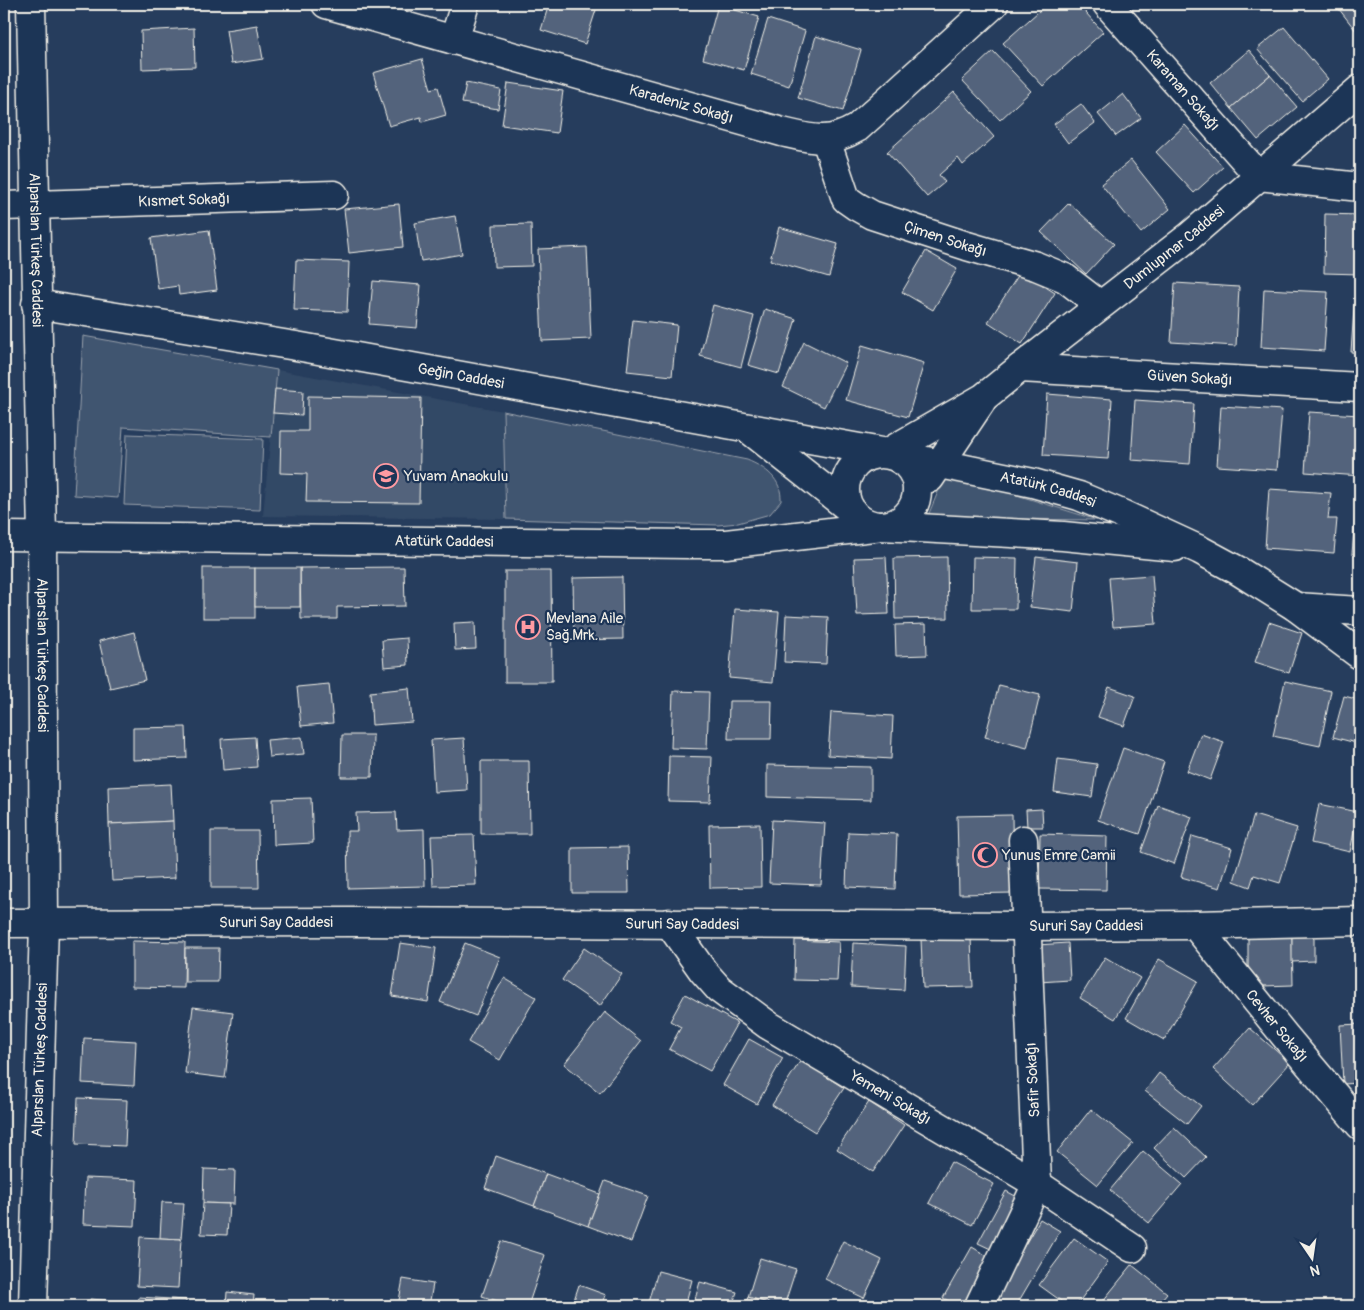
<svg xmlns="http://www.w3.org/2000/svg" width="1364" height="1310" viewBox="0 0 1364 1310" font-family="Pangolin,sans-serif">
<rect width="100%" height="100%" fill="#263d5d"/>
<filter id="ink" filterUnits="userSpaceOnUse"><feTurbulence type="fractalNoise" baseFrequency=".02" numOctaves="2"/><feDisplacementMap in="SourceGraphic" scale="10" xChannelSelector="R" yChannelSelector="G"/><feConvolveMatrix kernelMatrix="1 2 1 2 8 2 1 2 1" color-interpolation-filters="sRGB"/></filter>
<g filter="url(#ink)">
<polygon fill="#334966" points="277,370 503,411 506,519 263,516"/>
<g fill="#40546f" stroke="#9aa2ac">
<polygon points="83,336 277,370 271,437 123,427 118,498 74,495"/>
<path d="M503,411l244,49c19,8 35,19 34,41l-11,13 -32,9 -20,2 -212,-6z"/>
<polygon points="127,434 263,439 260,510 124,505"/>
<polygon points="946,473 1097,520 927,518"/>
</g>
<g fill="#52647b" stroke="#f4f1e8">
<polygon points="549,4 598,4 585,44 541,30"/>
<polygon points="1047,4 1078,4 1103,32 1043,86 1003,43"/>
<polygon points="1335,4 1360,4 1360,36"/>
<polygon points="718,5 759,17 744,70 703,59"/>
<polygon points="768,19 805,31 789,86 751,74"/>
<polygon points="257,25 263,59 231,64 226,30"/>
<polygon points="1284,27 1328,79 1302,101 1257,49"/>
<polygon points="194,28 195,67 142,69 141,31"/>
<polygon points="816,36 861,50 843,111 798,98"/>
<polygon points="1249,50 1270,75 1231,108 1210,83"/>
<polygon points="993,51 1031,91 1000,120 962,80"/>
<polygon points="422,59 431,89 438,87 446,115 422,122 421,117 389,126 373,73"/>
<polygon points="1270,75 1297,107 1258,140 1231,108"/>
<polygon points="466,83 501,90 498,109 462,103"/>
<polygon points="508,83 563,91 557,133 502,125"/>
<polygon points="954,92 994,137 963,165 958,158 939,175 945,182 927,197 887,152"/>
<polygon points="1123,94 1141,118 1116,136 1098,114"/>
<polygon points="1081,104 1095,123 1068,143 1054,124"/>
<polygon points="1185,125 1223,167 1194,193 1156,152"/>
<polygon points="1131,160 1170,209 1141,233 1101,184"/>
<polygon points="1069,203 1114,244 1086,274 1041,232"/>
<polygon points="399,204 403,247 349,253 344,209"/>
<polygon points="1325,214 1360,215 1360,274 1324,273"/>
<polygon points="455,216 462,254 421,261 415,223"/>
<polygon points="531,224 532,266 494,267 493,225"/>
<polygon points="779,227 838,244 829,277 770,260"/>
<polygon points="209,230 217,290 179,295 178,286 158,289 151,238"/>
<polygon points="587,247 591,339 542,341 538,249"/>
<polygon points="926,251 957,269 933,310 902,292"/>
<polygon points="296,260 349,262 347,312 294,310"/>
<polygon points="1021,271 1055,293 1022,344 988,322"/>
<polygon points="373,281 421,285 417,328 369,324"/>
<polygon points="1175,283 1239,287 1236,346 1171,342"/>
<polygon points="1264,289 1328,292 1324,351 1261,347"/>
<polygon points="1355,294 1360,294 1360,353 1351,352"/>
<polygon points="713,305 754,316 741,367 700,356"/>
<polygon points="765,309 796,319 779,374 748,365"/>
<polygon points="633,320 677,325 672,376 627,371"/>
<polygon points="804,342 846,363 824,407 783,387"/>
<polygon points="862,345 924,363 908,417 846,400"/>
<polygon points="275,389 303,391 302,415 273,413"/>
<polygon points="1047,394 1112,399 1108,459 1043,455"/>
<polygon points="308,396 421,398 419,503 306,502 307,474 280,473 281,431 308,431"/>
<polygon points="1135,400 1194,404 1190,464 1131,460"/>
<polygon points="1221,406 1282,410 1277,470 1217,466"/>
<polygon points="1309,412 1360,415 1360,476 1305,472"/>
<polygon points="1269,489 1331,493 1328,519 1337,519 1334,553 1265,548"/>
<polygon points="1357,494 1360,495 1360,554 1352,554"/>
<polygon points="886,557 889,614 857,615 854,558"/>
<polygon points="947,557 948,618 895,619 894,558"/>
<polygon points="973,557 1017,558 1016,609 972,609"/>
<polygon points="1036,557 1078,562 1073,612 1030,607"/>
<polygon points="404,567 405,606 337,607 337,619 301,619 300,568"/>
<rect x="203" y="568" width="52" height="50"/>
<rect x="255" y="568" width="45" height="39"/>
<polygon points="505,571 551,571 552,682 505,682"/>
<polygon points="1152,575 1156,624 1113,627 1109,578"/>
<polygon points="622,577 623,639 574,640 573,578"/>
<polygon points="735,609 779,612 773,682 729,678"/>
<polygon points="786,615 828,617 826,664 784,662"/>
<polygon points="475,622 476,649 455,650 454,623"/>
<polygon points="1269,622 1302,633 1289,673 1255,662"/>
<polygon points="926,624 927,655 896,656 895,625"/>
<polygon points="134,632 145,680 110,688 99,641"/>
<polygon points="407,638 408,665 384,667 382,640"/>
<polygon points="1285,681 1331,691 1320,746 1273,736"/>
<polygon points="329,684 333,723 301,726 297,687"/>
<polygon points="999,685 1040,695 1027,748 985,737"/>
<polygon points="1109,687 1135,696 1124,726 1098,717"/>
<polygon points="409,688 412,722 372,725 370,692"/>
<polygon points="673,691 709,692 707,749 671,748"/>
<polygon points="1344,696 1360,700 1360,744 1333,737"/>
<polygon points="729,701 772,701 771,739 728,739"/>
<polygon points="831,712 893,716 891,759 828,755"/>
<polygon points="186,727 187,758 133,760 133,728"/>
<polygon points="1201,734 1224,742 1210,780 1187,771"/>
<polygon points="342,735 373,735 372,777 341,777"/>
<polygon points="255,737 257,767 223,770 221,739"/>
<polygon points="302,737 304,754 269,757 267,740"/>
<polygon points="464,738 467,790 434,792 431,740"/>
<polygon points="1123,748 1164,762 1140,834 1098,820"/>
<polygon points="669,756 712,757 710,802 668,801"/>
<polygon points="1058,759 1097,764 1092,797 1054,792"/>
<polygon points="481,761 529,761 530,834 481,834"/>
<polygon points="767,765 871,767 871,800 767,797"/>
<polygon points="171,784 173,821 109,824 108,787"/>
<polygon points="311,798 313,843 274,845 273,799"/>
<polygon points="1319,804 1358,812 1350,852 1311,843"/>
<polygon points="1158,805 1192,817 1174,864 1141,852"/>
<polygon points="1042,809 1043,827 1027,827 1026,810"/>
<polygon points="396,812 397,830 424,829 425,886 348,888 347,831 357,831 356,813"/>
<polygon points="1012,815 1013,893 959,894 957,816"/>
<polygon points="1254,815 1297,828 1280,883 1254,875 1250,887 1234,881"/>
<polygon points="772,820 825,823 821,885 769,883"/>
<polygon points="173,821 175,878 112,881 109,824"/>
<polygon points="760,824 761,887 710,888 709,825"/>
<polygon points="211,831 258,831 259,888 211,888"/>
<polygon points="848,832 897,834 895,889 846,887"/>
<polygon points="1040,834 1107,836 1106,890 1039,889"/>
<polygon points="474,835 476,885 433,886 431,836"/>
<polygon points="1192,836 1232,848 1220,888 1181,877"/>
<polygon points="628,847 629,893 572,893 572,848"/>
<polygon points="1292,936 1293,985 1263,986 1248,971 1248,938"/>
<polygon points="1292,936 1314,936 1314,961 1292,962"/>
<polygon points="971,938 973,987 923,988 921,939"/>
<polygon points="795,940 839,942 837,981 794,980"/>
<polygon points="132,941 185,942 184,988 132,987"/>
<polygon points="400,943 436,948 428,1002 392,996"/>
<polygon points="465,943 500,957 476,1016 440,1002"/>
<polygon points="853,943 906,946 904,990 851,987"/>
<polygon points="1068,943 1070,980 1039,982 1037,945"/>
<polygon points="185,948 219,948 218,982 185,982"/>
<polygon points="584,948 622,974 600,1006 562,980"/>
<polygon points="1105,957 1140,978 1115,1019 1080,998"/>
<polygon points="1159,959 1198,981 1164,1040 1126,1018"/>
<polygon points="504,978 536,997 500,1060 468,1042"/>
<polygon points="685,994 737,1023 710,1071 669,1049 681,1027 670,1021"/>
<polygon points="193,1007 233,1012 225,1078 185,1073"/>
<polygon points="605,1012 641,1041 600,1093 564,1064"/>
<polygon points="1360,1024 1360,1083 1343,1084 1340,1025"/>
<polygon points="1250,1028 1290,1063 1252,1105 1213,1069"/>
<polygon points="84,1038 136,1041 134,1086 82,1083"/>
<polygon points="749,1039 783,1058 757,1104 723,1085"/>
<polygon points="801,1060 844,1088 815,1132 772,1105"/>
<polygon points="1159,1073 1201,1106 1187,1124 1145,1091"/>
<polygon points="78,1098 127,1100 125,1146 76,1144"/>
<polygon points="869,1102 904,1125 873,1172 837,1149"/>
<polygon points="1091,1109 1133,1143 1098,1185 1057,1152"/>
<polygon points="1174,1127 1206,1157 1186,1178 1154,1148"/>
<polygon points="1143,1151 1182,1184 1149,1223 1110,1190"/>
<polygon points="496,1156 546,1174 534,1206 485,1188"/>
<polygon points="951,1162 994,1184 972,1225 929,1203"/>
<polygon points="204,1169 235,1170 234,1204 203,1203"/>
<polygon points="546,1174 600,1194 588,1226 534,1206"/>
<polygon points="85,1178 137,1180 135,1226 83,1224"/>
<polygon points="605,1181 648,1196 631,1242 588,1226"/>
<polygon points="1006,1191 1025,1201 997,1252 978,1243"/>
<polygon points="162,1202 184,1203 181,1239 160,1238"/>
<polygon points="203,1203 229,1204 227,1235 201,1234"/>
<polygon points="1040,1219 1060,1231 1016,1306 989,1306"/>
<polygon points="140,1237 181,1239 178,1288 137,1286"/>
<polygon points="1074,1238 1108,1262 1076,1306 1068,1306 1039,1285"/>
<polygon points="501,1241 545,1255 528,1306 513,1306 482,1296"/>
<polygon points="843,1241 882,1260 864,1298 825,1279"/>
<polygon points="972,1247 994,1260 968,1306 958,1306 943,1298"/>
<polygon points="760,1258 796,1269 784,1306 777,1306 748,1297"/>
<polygon points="1132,1265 1167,1293 1156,1306 1108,1306 1102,1302"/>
<polygon points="658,1271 692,1280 685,1306 648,1306"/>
<polygon points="403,1279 433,1284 429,1306 398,1306"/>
<polygon points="700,1282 737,1292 732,1306 693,1306"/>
<polygon points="579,1285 606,1295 602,1306 572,1306"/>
<polygon points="227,1292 254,1295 253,1306 226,1306"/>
<polygon points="139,1297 186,1300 186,1306 138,1306"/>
<polygon points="748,1297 777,1306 745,1306"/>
<polygon points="90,1299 130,1302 130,1306 90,1306"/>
</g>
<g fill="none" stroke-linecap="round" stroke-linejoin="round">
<defs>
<g id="minor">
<path id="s1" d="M31,4l11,532 2,388 -11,382"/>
<path id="s2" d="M326,4l456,128c30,7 46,13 75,-4l137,-124"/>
<path id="s3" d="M1107,4l152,172 101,11"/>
<polyline points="454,40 465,4"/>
<path id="s4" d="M826,140l20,59 10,7 16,9 95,31 69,20 29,12 35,27"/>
<path id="s5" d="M4,206l330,-11"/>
<path id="s6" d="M36,304l260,42 591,107 146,30 46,13 45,19 76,35 37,20 59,37 64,48"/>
<path id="s7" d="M1020,368l340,19"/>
<polyline points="751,431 851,510"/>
<path id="s8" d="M887,453l96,-55 37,-30 170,-132 170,-147"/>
<circle cx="881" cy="490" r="36"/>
<polyline points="930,478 981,402"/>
<path id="s9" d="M4,536l683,8h39l156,-18 181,10 112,11"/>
<polyline points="1296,607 1360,611"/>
<path id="s10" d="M4,923l353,-1 669,4 169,-1 165,-4"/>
<path id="s11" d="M669,923l34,48 16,18 49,36 269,159 95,64"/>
<path id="s12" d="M1195,925l90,111 75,89"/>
<polyline points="979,1306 1037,1184 1023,840"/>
</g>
</defs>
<use href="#minor" stroke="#f4f1e8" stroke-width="31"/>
<use href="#minor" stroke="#1d3557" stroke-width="28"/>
</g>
</g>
<defs>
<symbol id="school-ring" viewBox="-11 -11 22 22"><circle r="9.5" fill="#1d3557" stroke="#ff9aa2" stroke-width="1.5"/><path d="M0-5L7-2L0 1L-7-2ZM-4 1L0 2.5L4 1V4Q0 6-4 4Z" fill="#ff9aa2"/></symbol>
<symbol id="hospital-ring" viewBox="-11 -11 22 22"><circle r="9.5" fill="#1d3557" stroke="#ff9aa2" stroke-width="1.5"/><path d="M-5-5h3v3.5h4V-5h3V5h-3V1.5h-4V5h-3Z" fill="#ff9aa2"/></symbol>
<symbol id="mosque-ring" viewBox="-11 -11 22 22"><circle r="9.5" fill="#1d3557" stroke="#ff9aa2" stroke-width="1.5"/><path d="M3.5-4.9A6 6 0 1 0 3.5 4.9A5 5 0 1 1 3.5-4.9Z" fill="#ff9aa2"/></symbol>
</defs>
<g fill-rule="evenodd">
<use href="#school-ring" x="372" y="462" width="28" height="28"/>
<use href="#hospital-ring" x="514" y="613" width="28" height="28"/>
<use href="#mosque-ring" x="971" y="841" width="28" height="28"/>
</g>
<g text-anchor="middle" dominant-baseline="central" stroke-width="4.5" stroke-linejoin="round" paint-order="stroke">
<g font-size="15" fill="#f4f1e8" stroke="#1d3557">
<text stroke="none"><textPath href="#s3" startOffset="115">Karaman Sokağı</textPath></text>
<text stroke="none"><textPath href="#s2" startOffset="369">Karadeniz Sokağı</textPath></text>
<text stroke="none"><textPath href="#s5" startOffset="180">Kısmet Sokağı</textPath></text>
<text stroke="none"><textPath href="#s4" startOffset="170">Çimen Sokağı</textPath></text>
<text stroke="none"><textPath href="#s8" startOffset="354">Dumlupınar Caddesi</textPath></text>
<text stroke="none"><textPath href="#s1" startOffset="246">Alparslan Türkeş Caddesi</textPath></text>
<text stroke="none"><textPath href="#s6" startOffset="431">Geğin Caddesi</textPath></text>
<text stroke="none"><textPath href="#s7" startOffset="170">Güven Sokağı</textPath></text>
<text stroke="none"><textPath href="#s6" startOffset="1029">Atatürk Caddesi</textPath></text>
<text stroke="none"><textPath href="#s9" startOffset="440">Atatürk Caddesi</textPath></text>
<text stroke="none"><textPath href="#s1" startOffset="651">Alparslan Türkeş Caddesi</textPath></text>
<text stroke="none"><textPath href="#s10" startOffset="272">Sururi Say Caddesi</textPath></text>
<text stroke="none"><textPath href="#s10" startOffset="678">Sururi Say Caddesi</textPath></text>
<text stroke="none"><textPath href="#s10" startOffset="1082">Sururi Say Caddesi</textPath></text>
<text stroke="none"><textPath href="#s12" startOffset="130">Cevher Sokağı</textPath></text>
<text transform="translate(40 1060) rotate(-88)">Alparslan Türkeş Caddesi</text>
<text transform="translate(1033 1080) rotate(-93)">Safir Sokağı</text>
<text stroke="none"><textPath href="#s11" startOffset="286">Yemeni Sokağı</textPath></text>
</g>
<g font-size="15" fill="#f4f1e8" stroke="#1d3557" text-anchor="start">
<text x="404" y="476">Yuvam Anaokulu</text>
<text x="546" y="618">Mevlana Aile<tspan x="546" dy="17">Sağ.Mrk.</tspan></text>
<text x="1002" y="855">Yunus Emre Camii</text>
</g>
</g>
<rect width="1364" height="1310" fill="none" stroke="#1d3557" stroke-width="20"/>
<rect x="10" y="10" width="1344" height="1290" fill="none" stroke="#f4f1e8" stroke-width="2" filter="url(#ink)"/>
<g transform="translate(1312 1258) rotate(167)" stroke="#1d3557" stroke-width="4" paint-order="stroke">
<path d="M0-4L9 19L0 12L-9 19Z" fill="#f4f1e8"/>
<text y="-8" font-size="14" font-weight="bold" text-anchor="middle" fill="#f4f1e8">N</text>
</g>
</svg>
